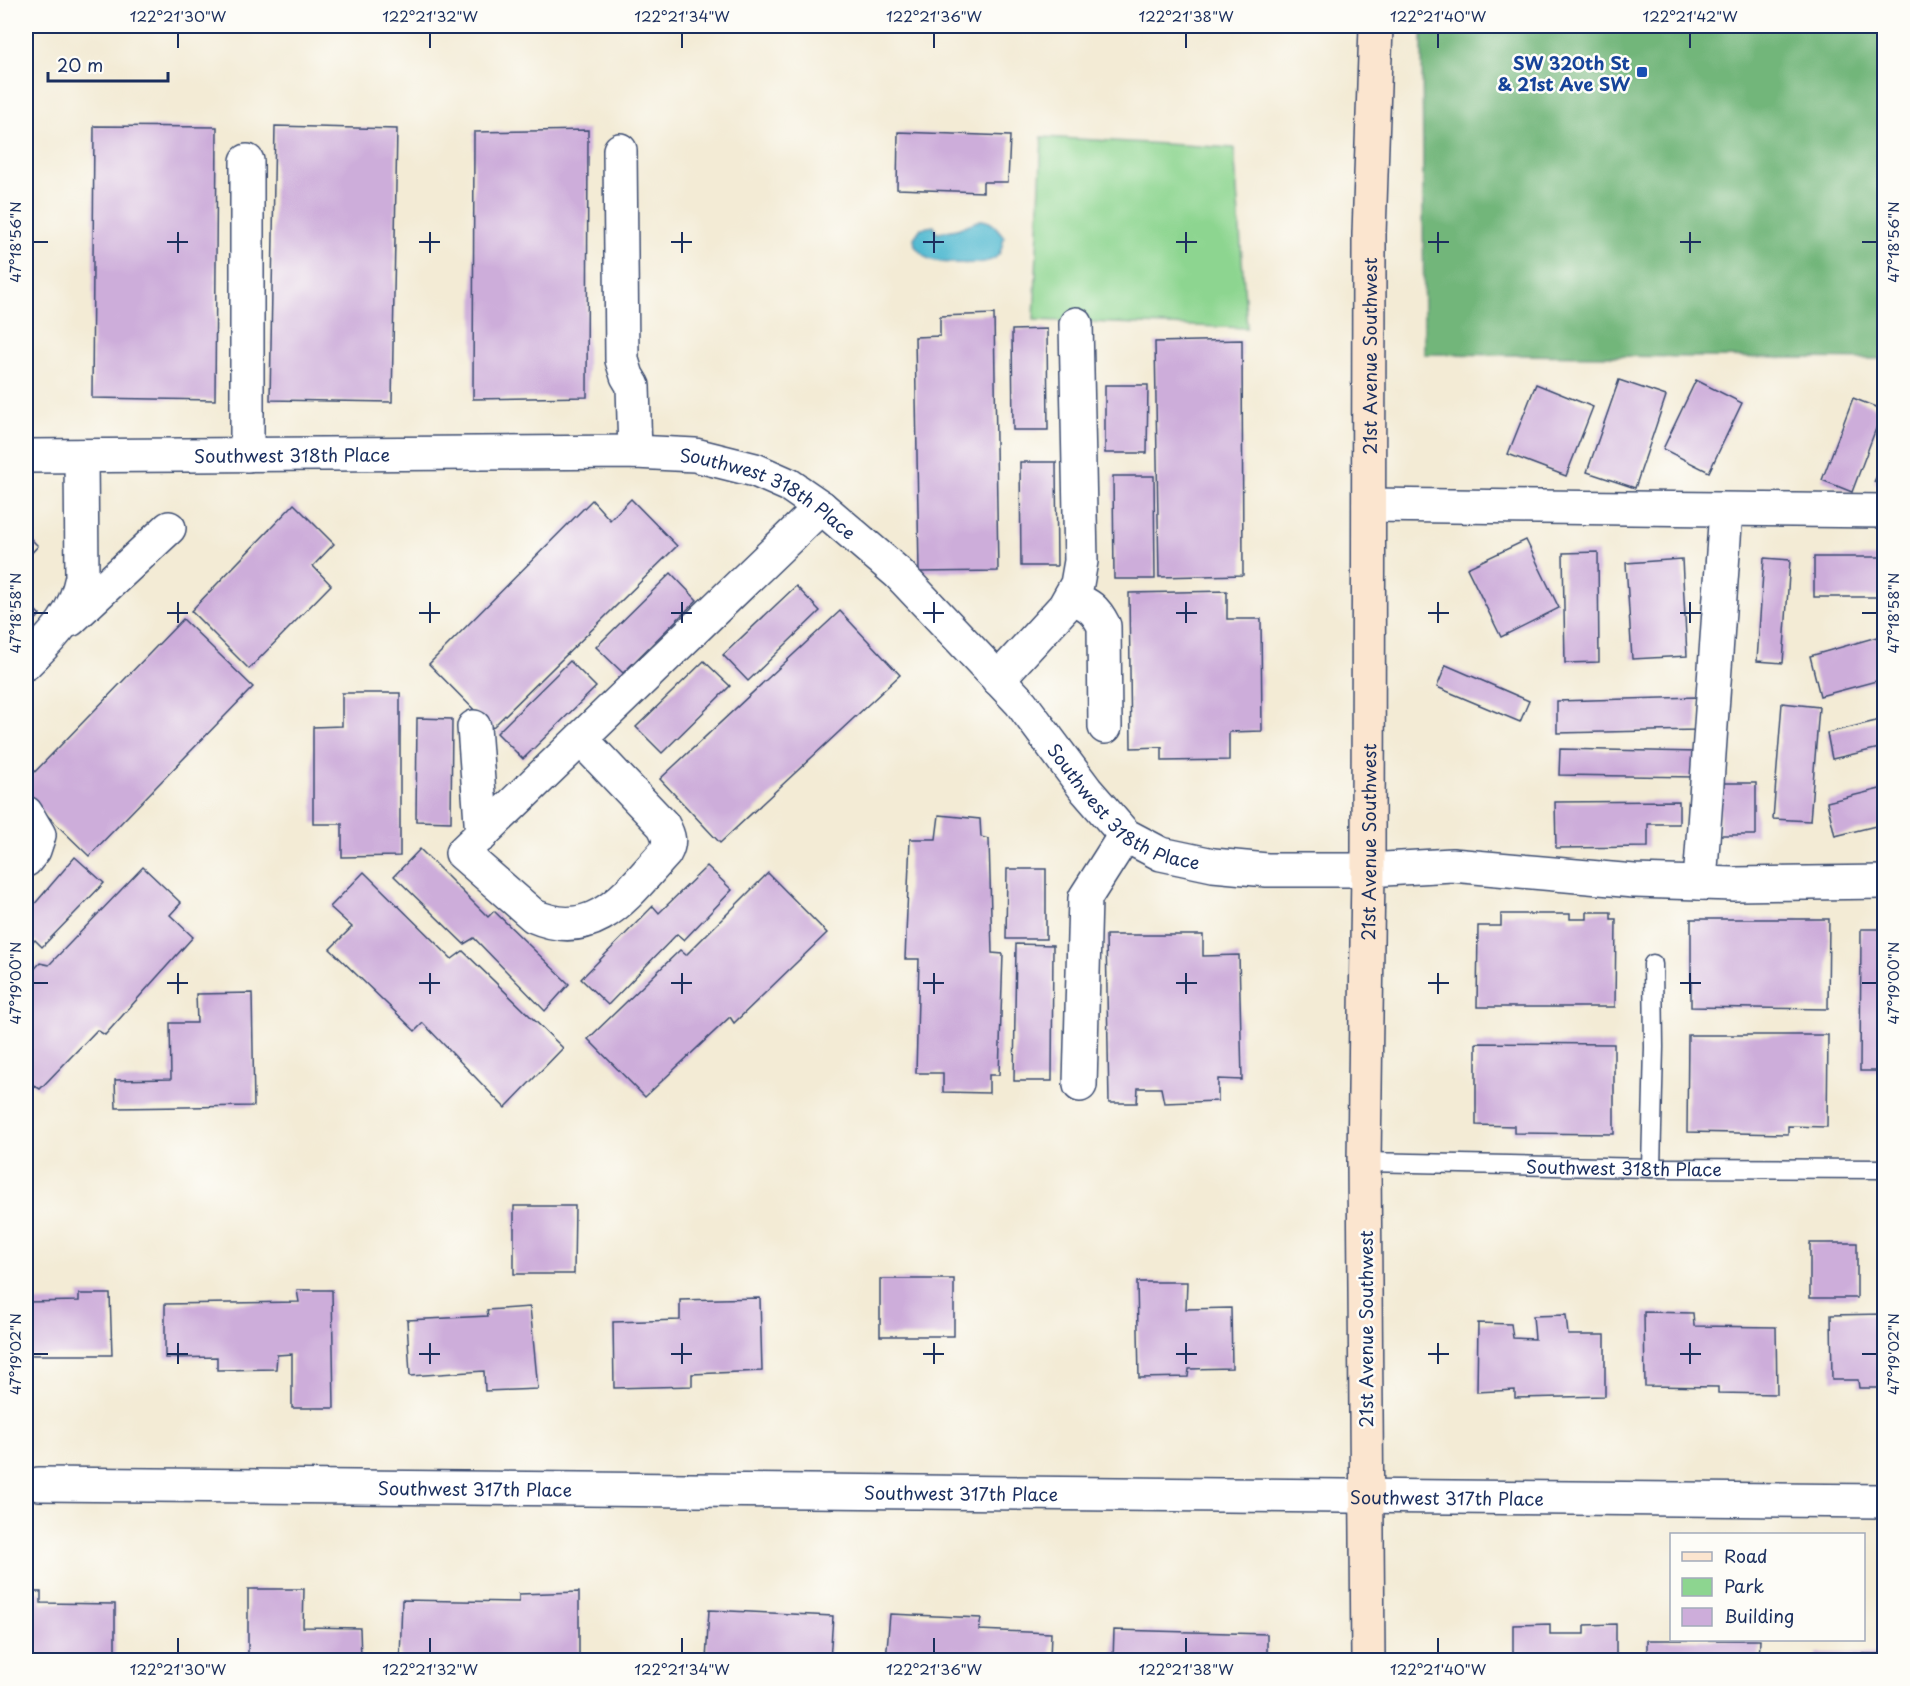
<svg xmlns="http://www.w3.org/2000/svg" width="1910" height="1686" viewBox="0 0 1910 1686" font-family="'Playpen Sans',sans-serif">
<rect width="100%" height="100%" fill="#fdfcf7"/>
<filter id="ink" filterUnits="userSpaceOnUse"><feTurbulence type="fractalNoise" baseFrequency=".0167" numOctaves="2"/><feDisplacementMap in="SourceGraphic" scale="12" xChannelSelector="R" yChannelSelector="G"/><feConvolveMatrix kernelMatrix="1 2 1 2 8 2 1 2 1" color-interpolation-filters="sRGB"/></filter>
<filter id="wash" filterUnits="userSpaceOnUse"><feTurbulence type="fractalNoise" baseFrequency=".008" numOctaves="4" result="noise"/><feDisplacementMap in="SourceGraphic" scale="24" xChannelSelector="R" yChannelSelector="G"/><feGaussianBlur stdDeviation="1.35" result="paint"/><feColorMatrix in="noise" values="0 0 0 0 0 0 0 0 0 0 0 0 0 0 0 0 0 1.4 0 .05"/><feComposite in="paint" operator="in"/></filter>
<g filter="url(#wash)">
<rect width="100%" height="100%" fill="#f3ebd5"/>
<polygon fill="#8dd590" stroke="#548277" stroke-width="1.5" points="1042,137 1234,148 1247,328 1034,320"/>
<polygon fill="#72b67a" stroke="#46726c" stroke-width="1.5" points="1422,26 1884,26 1884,359 1424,354"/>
<path fill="#54bbd2" stroke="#387598" stroke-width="1.5" d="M980,220c12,0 17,8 24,17 -2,8 -2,16 -9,21 -11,8 -54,6 -66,1 -6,-3 -10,-9 -14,-13l-1,-8 7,-10 13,-2 2,7 21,-4z"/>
<g id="blocks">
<g fill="#cdadda">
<polygon points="94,126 217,127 215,400 92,398"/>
<polygon points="275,126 397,129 392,402 270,400"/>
<polygon points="588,130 587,397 473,399 474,132"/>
<polygon points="898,132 1010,136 1008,182 983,182 983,192 897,189"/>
<polygon points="994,314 998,571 919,572 915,337 940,336 940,316"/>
<polygon points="1047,329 1048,430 1013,430 1012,330"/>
<polygon points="1242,340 1243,575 1159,577 1155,342"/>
<polygon points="1619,380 1666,396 1635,488 1587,472"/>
<polygon points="1696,380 1742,403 1709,472 1663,449"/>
<polygon points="1536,384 1593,407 1566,476 1508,454"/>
<polygon points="1105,385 1148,385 1147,453 1105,453"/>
<polygon points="1853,398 1883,410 1852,492 1822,480"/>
<polygon points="1884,461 1884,487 1874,482"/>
<polygon points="1020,462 1056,462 1057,566 1021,566"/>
<polygon points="1113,476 1154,476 1155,579 1114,579"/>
<polygon points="631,499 677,546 492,728 429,664 592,500 610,520"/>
<polygon points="294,504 334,544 313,566 331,585 249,669 191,611"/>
<polygon points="26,534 38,546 26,559"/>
<polygon points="1526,540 1559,608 1501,637 1467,568"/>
<polygon points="1598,552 1599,662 1565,663 1563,553"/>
<rect x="1814" y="557" width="70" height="40"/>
<polygon points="1764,558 1790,560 1783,663 1757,661"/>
<polygon points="1682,559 1687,656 1632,659 1626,563"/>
<polygon points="671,573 697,600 623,673 596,647"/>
<polygon points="796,586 820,611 748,681 723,655"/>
<polygon points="1227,591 1227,619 1261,619 1262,731 1229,732 1229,760 1162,761 1162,747 1131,748 1129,593"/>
<polygon points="26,601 40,615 26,630"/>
<polygon points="840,611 900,675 720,843 660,779"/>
<polygon points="183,619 253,687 89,856 26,795 26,781"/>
<polygon points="1884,635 1884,679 1820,696 1810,656"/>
<polygon points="570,661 596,687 523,759 497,733"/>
<polygon points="704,661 730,686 662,753 636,727"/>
<polygon points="1446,665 1529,701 1520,722 1437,687"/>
<polygon points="342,693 400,693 400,856 342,857 342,824 313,824 313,727 342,726"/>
<polygon points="1697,697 1697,730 1557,733 1557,701"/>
<polygon points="1782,703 1819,707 1810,821 1773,819"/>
<polygon points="417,718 452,719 451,822 416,821"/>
<polygon points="1884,719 1884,747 1832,759 1827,733"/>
<polygon points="1560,749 1697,752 1696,777 1559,775"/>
<polygon points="1719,783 1756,783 1756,835 1720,835"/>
<polygon points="1884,788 1884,824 1835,836 1827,802"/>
<polygon points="1679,801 1679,824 1648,824 1648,847 1556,848 1555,802"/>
<polygon points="939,815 980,819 981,837 989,839 992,953 1003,954 999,1075 989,1075 989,1093 943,1092 943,1073 916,1073 919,959 905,959 910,839 936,839"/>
<polygon points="420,849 488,917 494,911 569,984 545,1011 474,938 464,944 394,876"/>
<polygon points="75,857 104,883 42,947 35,940 26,949 26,914"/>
<polygon points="707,866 732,890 684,940 677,934 608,1005 581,979 653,906 659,913"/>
<polygon points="143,867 181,903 170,915 193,937 105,1035 97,1030 40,1089 30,1083 26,1087 26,978 40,963 49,965"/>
<polygon points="1007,869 1046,869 1046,939 1006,939"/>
<polygon points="364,872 452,959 463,951 563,1048 505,1108 423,1023 415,1031 330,949 352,927 330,907"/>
<polygon points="768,873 827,933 734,1023 730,1017 645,1097 588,1039 680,950 686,955"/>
<polygon points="1587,912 1611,912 1611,919 1616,919 1615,1007 1477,1007 1478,926 1501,926 1501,914 1570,914 1570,919 1587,919"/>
<polygon points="1691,919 1829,919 1828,1009 1691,1007"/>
<polygon points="1861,929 1884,929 1884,1071 1860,1071"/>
<polygon points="1106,935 1203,935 1203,956 1239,955 1242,1080 1218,1079 1218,1101 1164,1103 1161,1088 1138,1088 1137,1103 1109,1103"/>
<polygon points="1016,944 1053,945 1052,1081 1014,1081"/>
<polygon points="252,993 254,1106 116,1108 115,1080 171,1079 170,1023 197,1023 196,994"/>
<polygon points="1688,1035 1828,1035 1827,1127 1788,1126 1788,1134 1687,1132"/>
<polygon points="1476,1043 1614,1044 1614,1134 1514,1133 1514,1126 1476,1125"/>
<polygon points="514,1206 575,1206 574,1274 514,1274"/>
<rect x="1810" y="1243" width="47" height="55"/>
<rect x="880" y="1279" width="74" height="57"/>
<polygon points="1137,1282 1187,1282 1186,1309 1231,1308 1232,1368 1189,1369 1188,1377 1139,1378"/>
<polygon points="297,1290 332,1290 334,1408 292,1408 292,1354 277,1355 276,1369 217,1370 217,1357 165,1358 165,1304 299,1302"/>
<polygon points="79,1294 110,1294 112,1355 26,1355 26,1302 79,1301"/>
<polygon points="760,1298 762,1371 692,1374 692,1386 614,1388 613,1322 680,1320 680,1300"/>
<polygon points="530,1307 538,1389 485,1391 484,1371 410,1376 407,1320 488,1316 487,1310"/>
<polygon points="1644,1312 1693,1313 1694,1326 1776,1327 1777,1394 1718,1393 1718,1387 1645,1386"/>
<polygon points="1884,1314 1884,1388 1859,1388 1858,1380 1832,1380 1831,1315"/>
<polygon points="1566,1315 1568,1335 1605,1335 1605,1396 1515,1398 1515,1390 1477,1392 1478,1323 1511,1324 1513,1338 1535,1339 1533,1316"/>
<polygon points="248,1589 304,1589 303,1627 360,1628 361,1660 248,1660"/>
<polygon points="26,1592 41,1592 41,1603 115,1604 115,1660 26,1660"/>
<polygon points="579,1592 579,1660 520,1658 520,1660 400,1660 402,1600 519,1602 519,1594"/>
<polygon points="709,1610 833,1616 830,1660 706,1660"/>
<polygon points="890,1614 981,1618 979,1630 1051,1633 1050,1660 886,1660"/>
<polygon points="1550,1624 1550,1634 1585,1634 1585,1625 1616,1624 1616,1660 1513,1660 1513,1625"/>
<polygon points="1114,1630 1267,1634 1267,1660 1113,1660"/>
<polygon points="1647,1640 1760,1640 1759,1660 1647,1660"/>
<polygon points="1816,1653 1884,1654 1884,1660 1816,1660"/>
</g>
</g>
</g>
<g filter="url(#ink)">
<use href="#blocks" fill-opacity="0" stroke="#3b4b70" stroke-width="1.5"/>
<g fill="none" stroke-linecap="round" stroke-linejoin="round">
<defs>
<g id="service">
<path id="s1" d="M1364,1162l287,6 233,1"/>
<polyline points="1651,1168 1654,1047 1653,964"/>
</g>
<g id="minor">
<polyline points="620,150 622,360 627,376 633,386 635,452"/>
<polyline points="247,161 247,455"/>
<path id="s2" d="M26,456l609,-4 60,3 60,15 34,15 32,22 77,66 123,130 65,87 39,45 36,19 52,11 54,5h101l84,-5 182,16 100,3 150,-2"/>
<polyline points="1369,505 1884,511"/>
<path d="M1071,597c18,8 24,11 33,29l1,101"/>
<polyline points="70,620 169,528"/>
<path d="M26,663c28,-28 48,-46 56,-86l-1,-121"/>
<polyline points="998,679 1064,607 1077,584 1081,561 1076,324"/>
<polyline points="474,727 482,835"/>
<path d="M581,739l82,86c6,11 8,17 2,28 -37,40 -69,90 -131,63l-72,-63 359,-346"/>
<polyline points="26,813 39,835 34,850 26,860"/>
<polyline points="1700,883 1726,510"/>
<polyline points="1080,1085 1085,898 1125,835"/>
<path id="s3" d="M39,1484l1845,17"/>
</g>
<g id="secondary">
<path id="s4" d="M1368,1660l-4,-498 4,-292 1,-636 7,-208"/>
</g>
</defs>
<use href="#service" stroke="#3b4b70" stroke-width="21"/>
<use href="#minor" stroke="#3b4b70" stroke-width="36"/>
<use href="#secondary" stroke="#3b4b70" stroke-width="36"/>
<use href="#service" stroke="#fff" stroke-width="18"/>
<use href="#minor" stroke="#fff" stroke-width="33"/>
<use href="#secondary" stroke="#fbe5cf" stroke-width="33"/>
</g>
</g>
<path fill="none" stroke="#1b2f5e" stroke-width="2" d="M178,33v15M430,33v15M682,33v15M934,33v15M1186,33v15M1438,33v15M1690,33v15M178,232v21M430,232v21M682,232v21M934,232v21M1186,232v21M1438,232v21M1690,232v21M33,242h15M167,242h21M419,242h21M671,242h21M923,242h21M1176,242h21M1428,242h21M1680,242h21M1862,242h15M178,602v21M430,602v21M682,602v21M934,602v21M1186,602v21M1438,602v21M1690,602v21M33,613h15M167,613h21M419,613h21M671,613h21M923,613h21M1176,613h21M1428,613h21M1680,613h21M1862,613h15M178,973v21M430,973v21M682,973v21M934,973v21M1186,973v21M1438,973v21M1690,973v21M33,983h15M167,983h21M419,983h21M671,983h21M923,983h21M1176,983h21M1428,983h21M1680,983h21M1862,983h15M178,1343v21M430,1343v21M682,1343v21M934,1343v21M1186,1343v21M1438,1343v21M1690,1343v21M33,1354h15M167,1354h21M419,1354h21M671,1354h21M923,1354h21M1176,1354h21M1428,1354h21M1680,1354h21M1862,1354h15M178,1638v15M430,1638v15M682,1638v15M934,1638v15M1186,1638v15M1438,1638v15"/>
<rect fill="#1a4fb4" stroke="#fdfcf7" stroke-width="2" x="1636" y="66" width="12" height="12" rx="3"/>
<g text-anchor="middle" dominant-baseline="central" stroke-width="5" stroke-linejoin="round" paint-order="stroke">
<g font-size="18" font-weight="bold" fill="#164399" stroke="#fdfcf7" text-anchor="end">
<text x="1630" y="62">SW 320th St<tspan x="1630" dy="21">&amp; 21st Ave SW</tspan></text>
</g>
<g font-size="18" fill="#1b2f5e" stroke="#fdfcf7">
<text stroke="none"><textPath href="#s4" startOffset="1304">21st Avenue Southwest</textPath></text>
<text stroke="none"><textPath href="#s2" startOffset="266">Southwest 318th Place</textPath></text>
<text stroke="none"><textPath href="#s2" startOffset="752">Southwest 318th Place</textPath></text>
<text stroke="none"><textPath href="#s2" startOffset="1238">Southwest 318th Place</textPath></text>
<text stroke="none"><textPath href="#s4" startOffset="818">21st Avenue Southwest</textPath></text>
<text stroke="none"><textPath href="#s1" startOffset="260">Southwest 318th Place</textPath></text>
<text transform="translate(1365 1329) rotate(-90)">21st Avenue Southwest</text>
<text stroke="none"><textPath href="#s3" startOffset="436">Southwest 317th Place</textPath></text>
<text stroke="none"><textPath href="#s3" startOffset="922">Southwest 317th Place</textPath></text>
<text stroke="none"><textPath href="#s3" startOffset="1408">Southwest 317th Place</textPath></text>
</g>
</g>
<rect width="1910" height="1686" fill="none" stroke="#fdfcf7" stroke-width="66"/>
<rect x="1670" y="1533" width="195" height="108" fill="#fdfcf7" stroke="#a3aaba" stroke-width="1.5"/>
<rect x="1682" y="1552" width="30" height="9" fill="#fbe5cf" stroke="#a3aaba" stroke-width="1.5"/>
<text x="1724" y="1563" font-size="18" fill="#1b2f5e">Road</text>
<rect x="1682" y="1578" width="30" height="18" fill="#8dd590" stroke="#a3aaba" stroke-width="1.5"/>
<text x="1724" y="1593" font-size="18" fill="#1b2f5e">Park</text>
<rect x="1682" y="1608" width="30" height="18" fill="#cdadda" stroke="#a3aaba" stroke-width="1.5"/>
<text x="1724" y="1623" font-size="18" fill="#1b2f5e">Building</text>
<path d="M48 72v9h120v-9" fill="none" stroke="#1b2f5e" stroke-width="3"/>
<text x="57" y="72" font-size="18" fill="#1b2f5e" stroke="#fdfcf7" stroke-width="4.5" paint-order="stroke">20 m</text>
<rect x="33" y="33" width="1844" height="1620" fill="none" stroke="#1b2f5e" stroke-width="2"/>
<g font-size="15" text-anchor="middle" fill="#1b2f5e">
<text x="178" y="22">122°21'30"W</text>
<text x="430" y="22">122°21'32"W</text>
<text x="682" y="22">122°21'34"W</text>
<text x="934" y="22">122°21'36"W</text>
<text x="1186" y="22">122°21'38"W</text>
<text x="1438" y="22">122°21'40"W</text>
<text x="1690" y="22">122°21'42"W</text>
<text transform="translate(1894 242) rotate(-90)" y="5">47°18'56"N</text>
<text transform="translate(16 242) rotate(-90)" y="5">47°18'56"N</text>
<text transform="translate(1894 613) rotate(-90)" y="5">47°18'58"N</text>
<text transform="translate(16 613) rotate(-90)" y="5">47°18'58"N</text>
<text transform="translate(1894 983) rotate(-90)" y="5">47°19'00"N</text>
<text transform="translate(16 983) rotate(-90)" y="5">47°19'00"N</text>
<text transform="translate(1894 1354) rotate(-90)" y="5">47°19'02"N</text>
<text transform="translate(16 1354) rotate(-90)" y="5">47°19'02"N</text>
<text x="178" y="1675">122°21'30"W</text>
<text x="430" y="1675">122°21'32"W</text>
<text x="682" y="1675">122°21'34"W</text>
<text x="934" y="1675">122°21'36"W</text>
<text x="1186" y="1675">122°21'38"W</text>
<text x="1438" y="1675">122°21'40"W</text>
</g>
</svg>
